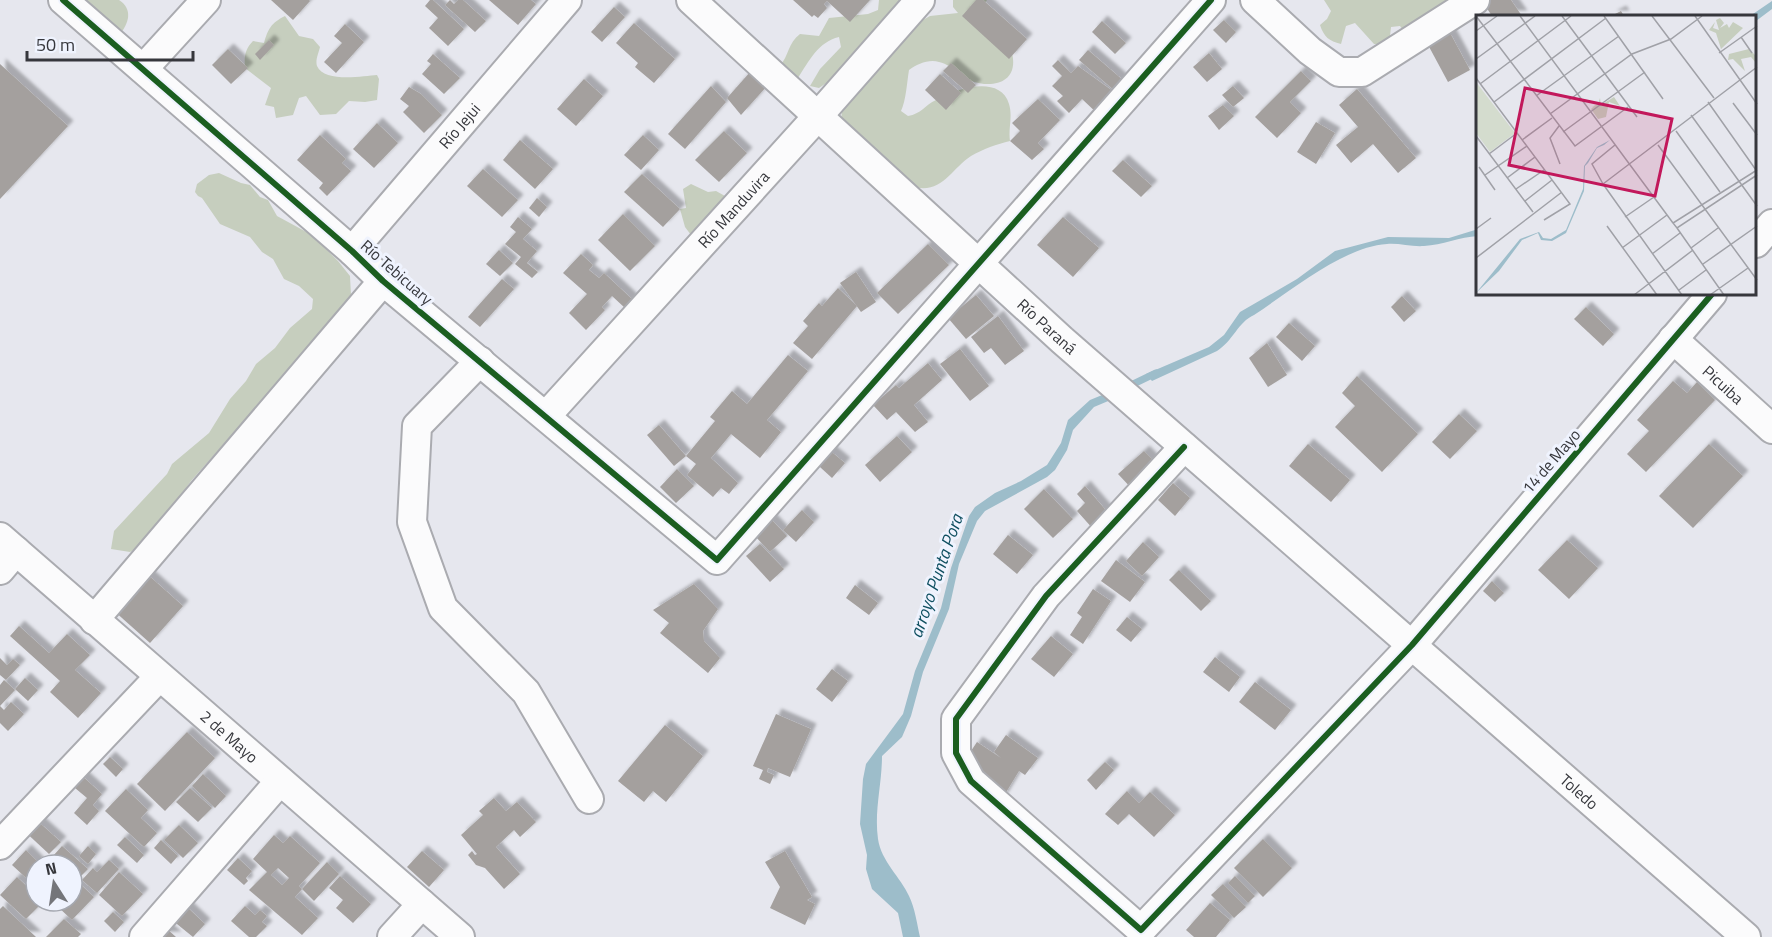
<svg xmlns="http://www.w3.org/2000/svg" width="1772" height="937" viewBox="0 0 1772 937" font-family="'Titillium Web',sans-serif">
<defs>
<filter id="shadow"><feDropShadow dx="5.5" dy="-5.5" stdDeviation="1.5" flood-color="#0004"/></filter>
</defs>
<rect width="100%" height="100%" fill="#e6e7ee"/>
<g fill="#c6cebe">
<path d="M51,0h68c14,9 10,23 1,34z"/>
<path d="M879,0h25l10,25 16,-9 28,-3 -5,-6v-7h34l-8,12 33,41c7,29 -18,36 -41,28 -11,-4 -16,-15 -32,-19 -10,-3 -22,2 -30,8 -2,12 -3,31 -8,41l7,5c13,-2 17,-11 28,-16 19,-11 64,-26 73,4 4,13 -1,24 1,37 -13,3 -27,8 -39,15 -20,13 -30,40 -60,30l-70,-65 1,-10 11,-46 -34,23 -9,-2 10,-17 21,-22 -2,-10c-21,5 -30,24 -41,41l-10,1 -8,-13c9,-11 8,-23 20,-32l19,2 10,-18 39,-4 10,-4z"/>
<path d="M1324,0h151l-69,34 -6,-8 -9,1 -1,9 -6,8h-10l-19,-21 -9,3 -5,18c-12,-3 -17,-7 -21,-19l7,-6 4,-8z"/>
<path d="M285,16l14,20 14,3 7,8c-1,5 -5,13 -3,19 7,17 46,10 60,9l2,4 -2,21 -12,2 -16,-1 -13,13 -16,1 -14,-19 -7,2 -6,17 -17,3 -2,-11 -9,-2 6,-17 -26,-20c-1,-11 0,-19 8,-27l11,2c4,-14 7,-20 21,-27z"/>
<polygon points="219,173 241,183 250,185 260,197 268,200 277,216 312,235 338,261 350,276 351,295 342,310 191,481 147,542 130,552 111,549 114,531 167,474 172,464 209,433 230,399 246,381 256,364 275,348 290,328 312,309 313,299 299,286 284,279 273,259 262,252 250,237 220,224 202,198 198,196 195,192 197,184 209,175"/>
<polygon points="691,184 708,192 716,191 725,196 726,205 699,232 691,235 685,227 680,209 686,208 683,189"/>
</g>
<g fill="#9dbdca">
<polygon points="1772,1 1772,9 1756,21 1756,16 1750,16"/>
<path d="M1475,230h3v6c-18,1 -36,9 -54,10 -12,1 -25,-3 -37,-2 -44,3 -95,46 -133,71 -16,7 -21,26 -37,36l-65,30 -6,-7 63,-27 15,-12 16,-23 57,-33 38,-28 53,-14 61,1z"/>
<path d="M1107,393l6,6 -19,8 -21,23 -6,20 -12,20 -8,7 -62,34 -8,10 -18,43 -10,45 -26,63 -12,44 -9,21 -20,19c0,28 -8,55 -4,83 3,22 23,39 31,57 6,12 8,28 11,41h-17l-5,-24 -26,-24 -6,-20 1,-14 -7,-31 3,-45 3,-15 37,-50 12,-43 26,-63 10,-40 18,-52 6,-9 20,-14 26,-12 26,-16 14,-22 7,-23 22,-20z"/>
</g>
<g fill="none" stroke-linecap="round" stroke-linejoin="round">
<polyline stroke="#9dbdca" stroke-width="7" points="1125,388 1156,373"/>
</g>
<g fill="#a4a09e" fill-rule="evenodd" filter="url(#shadow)">
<polygon points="271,0 309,0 310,1 293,20"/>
<polygon points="430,0 433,0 464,29 448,46 429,28 438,18 425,6"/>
<polygon points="450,0 454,4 458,0 463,0 486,21 475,32 445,5"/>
<polygon points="489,0 531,0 536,4 518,25"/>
<polygon points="793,0 870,0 850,22 827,1 824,4 827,8 818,18 814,15 812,17"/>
<polygon points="976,0 983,0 1027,39 1009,59 962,16"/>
<polygon points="1489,0 1511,0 1522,16 1492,16 1484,4"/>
<polygon points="614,7 625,17 602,42 591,32"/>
<polygon points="1621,11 1624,16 1611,16"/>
<polygon points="1224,20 1236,32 1226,43 1213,30"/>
<polygon points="1102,21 1126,43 1115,54 1092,32"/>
<polygon points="634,23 675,59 654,83 635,67 638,63 616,43"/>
<polygon points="345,24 364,42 336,73 324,62 342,43 334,36"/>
<polygon points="1449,31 1470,70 1448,82 1427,43"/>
<polygon points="269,40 274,45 260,60 255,54"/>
<polygon points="228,49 248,68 231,84 212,65"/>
<polygon points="1088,50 1124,81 1115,91 1079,60"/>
<polygon points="1209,53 1222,69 1207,82 1193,67"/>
<polygon points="433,54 460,78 444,94 422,74 431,64 427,61"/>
<polygon points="1058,60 1071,73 1078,66 1121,97 1100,116 1082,99 1069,113 1057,101 1063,96 1052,86 1062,76 1052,66"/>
<polygon points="951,63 976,85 968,93 943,71"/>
<polygon points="0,64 68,126 0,199"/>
<polygon points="751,71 767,86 741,115 727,98"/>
<polygon points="1301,71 1311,81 1290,102 1301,113 1277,138 1255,117"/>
<polygon points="940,74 961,93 946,110 925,90"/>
<polygon points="584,79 603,96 576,126 557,109"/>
<polygon points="711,86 726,102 685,149 668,134"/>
<polygon points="1233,86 1244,98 1233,107 1222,95"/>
<polygon points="409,87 421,94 442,115 424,133 403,112 409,106 400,99"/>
<polygon points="1357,89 1416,158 1398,173 1373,144 1351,163 1336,145 1358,127 1339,105"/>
<polygon points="1038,99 1060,120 1038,143 1044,149 1032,160 1010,141 1020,131 1012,123"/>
<polygon points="1223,105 1234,116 1219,130 1208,116"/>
<polygon points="1316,122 1335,133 1316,164 1297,152"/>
<polygon points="377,123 398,143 374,168 353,149"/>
<polygon points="724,131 747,153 719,182 695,160"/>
<polygon points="320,135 346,159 342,163 351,171 327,196 319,188 323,183 297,160"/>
<polygon points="643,135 659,150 641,170 624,155"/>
<polygon points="520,140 553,169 535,189 503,160"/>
<polygon points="1123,160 1152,186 1141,197 1112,171"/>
<polygon points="483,169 518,200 502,217 467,186"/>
<polygon points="642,174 680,209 663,227 624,192"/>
<polygon points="537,198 547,207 539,217 529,208"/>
<polygon points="623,214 655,246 630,271 598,240"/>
<polygon points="518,217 532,229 523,239 537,251 527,263 538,272 532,278 515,264 521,257 505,244 516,232 510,227"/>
<polygon points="1063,217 1099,248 1073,277 1037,245"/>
<polygon points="928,244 949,265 898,314 877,293"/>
<polygon points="499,250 513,263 500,276 486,264"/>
<polygon points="581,254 593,265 589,270 599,278 604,273 633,300 625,308 612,296 602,307 605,310 586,330 569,313 587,294 563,273"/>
<polygon points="856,272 876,302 861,312 840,283"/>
<polygon points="502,279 514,289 480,327 468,317"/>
<polygon points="838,288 857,306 812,359 793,343 808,326 803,321 819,303 822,306"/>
<polygon points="976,295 994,316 966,339 948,318"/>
<polygon points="1402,296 1416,311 1404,322 1391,307"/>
<polygon points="1586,307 1614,334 1603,346 1574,319"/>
<polygon points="998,316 1024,351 1005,365 991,348 984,353 971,337"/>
<polygon points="1289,323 1315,346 1302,361 1276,337"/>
<polygon points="1267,343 1287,375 1268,387 1249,358"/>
<polygon points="960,349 989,386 970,401 940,364"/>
<polygon points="788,355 808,371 767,420 781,432 760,458 731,434 711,458 738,483 729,494 721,488 713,497 687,475 696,464 686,456 715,421 710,417 732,391 747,404"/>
<polygon points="928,363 942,380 914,405 928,422 915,432 896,412 887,420 873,405 896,385 899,388"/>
<polygon points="1357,376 1418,434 1382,472 1335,427 1355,406 1342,393"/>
<polygon points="1673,381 1687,393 1697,382 1715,400 1646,472 1627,454 1649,431 1637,420"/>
<polygon points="1459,414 1477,431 1450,459 1432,442"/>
<polygon points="659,425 686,456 674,466 647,435"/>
<polygon points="897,436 912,452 880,482 865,465"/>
<polygon points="821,443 845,463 832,478 809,457"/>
<polygon points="1308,444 1350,480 1331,502 1289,466"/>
<polygon points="1709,444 1743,476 1693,528 1659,496"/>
<polygon points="1144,451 1159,466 1133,490 1118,474"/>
<polygon points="677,469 694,486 676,503 660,487"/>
<polygon points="1173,483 1190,498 1175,516 1158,500"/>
<polygon points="1085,486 1110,515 1094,530 1077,511 1085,503 1077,494"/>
<polygon points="1044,489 1073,519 1053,538 1024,509"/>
<polygon points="802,510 814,522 796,542 783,530"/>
<polygon points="771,519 787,536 770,552 754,535"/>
<polygon points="1008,535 1033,555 1017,574 993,554"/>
<polygon points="1567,540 1598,568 1569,599 1538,570"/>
<polygon points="1143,542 1159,557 1142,576 1126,561"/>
<polygon points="760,544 784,569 770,582 746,556"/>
<polygon points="1116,560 1145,582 1130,602 1101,581"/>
<polygon points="1179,570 1211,601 1201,611 1169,580"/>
<polygon points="146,573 183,606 150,643 113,610"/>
<polygon points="1492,581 1504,593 1495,602 1483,591"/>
<polygon points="694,584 718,609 703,631 704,641 720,658 708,673 660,633 669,623 653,610"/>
<polygon points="855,585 878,603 869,615 846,598"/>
<polygon points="1093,589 1111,601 1083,644 1070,635 1082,617 1077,613"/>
<polygon points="1127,617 1142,629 1131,642 1116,630"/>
<polygon points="19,626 49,653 67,634 90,655 75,670 101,693 78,718 50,692 60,681 10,636"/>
<polygon points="1051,636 1073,654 1054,677 1031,659"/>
<polygon points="1215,657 1240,677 1229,692 1203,672"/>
<polygon points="0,658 7,665 13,659 20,665 6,680 0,675"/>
<polygon points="832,669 848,681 832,702 816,689"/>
<polygon points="25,678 38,690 28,701 15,689"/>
<polygon points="4,680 15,690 0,706 4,710 11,702 24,714 8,731 0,723 0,685"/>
<polygon points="1255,682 1291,710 1275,730 1239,702"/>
<polygon points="776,714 811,729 790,777 768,768 767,772 774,775 770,784 759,779 763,770 753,766"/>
<polygon points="665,725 703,756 666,802 653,791 644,802 618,781"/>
<polygon points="187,732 215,758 165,811 137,784"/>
<polygon points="1006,735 1038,758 1025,775 1019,771 1002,799 965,760 977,742 1001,758 994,752"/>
<polygon points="110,757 123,769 116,777 103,764"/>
<polygon points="1105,762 1114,770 1096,790 1087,780"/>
<polygon points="79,773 102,794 93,805 99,811 87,825 74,813 87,798 69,783"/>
<polygon points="203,774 226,796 215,808 192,786"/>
<polygon points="190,788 212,808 198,822 176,802"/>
<polygon points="126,789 148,810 141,818 157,833 144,847 105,811"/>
<polygon points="1127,791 1139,803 1150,792 1175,815 1154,837 1129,814 1118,825 1105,814"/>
<polygon points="494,798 506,811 517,802 536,822 520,837 514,830 496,847 520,874 504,889 485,868 476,865 468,855 472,851 475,855 477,854 461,835 483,815 479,811"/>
<polygon points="32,816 61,842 49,854 21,828"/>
<polygon points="179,825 198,843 183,858 164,840"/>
<path d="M274,835l9,8 7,-7 30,27 -21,23 3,3 -7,8 23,21 -16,17 -53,-45 18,-18 -14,-13zM278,868l11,10 -7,7 -11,-10z"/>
<polygon points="125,837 144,855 137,863 117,845"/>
<polygon points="1263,839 1292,868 1263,897 1234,868"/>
<polygon points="161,840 178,856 171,864 154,848"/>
<polygon points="62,846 88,869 78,879 72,874 72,865 62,865 53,856"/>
<polygon points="88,846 96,854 88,864 79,856"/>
<polygon points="26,850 41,865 36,865 36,887 12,865"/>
<polygon points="422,851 444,870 429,887 407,867"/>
<polygon points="785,851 812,897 807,900 815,904 805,925 770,908 780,887 765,862"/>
<polygon points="238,858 252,871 246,878 248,881 244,885 227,870"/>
<polygon points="109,860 119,869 97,893 82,880 93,868 97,872"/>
<polygon points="327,862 339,874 314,901 302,889"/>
<polygon points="119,872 143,894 122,916 99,895"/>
<polygon points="340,876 371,904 353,923 336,908 343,900 329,888"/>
<polygon points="1235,876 1255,896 1248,903 1228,883"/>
<polygon points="17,877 36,895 36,901 44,901 26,919 0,895"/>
<polygon points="79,883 94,897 72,920 57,906 62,901 72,901 72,890"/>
<polygon points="1223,884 1246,907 1234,918 1211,895"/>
<polygon points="1210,903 1230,920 1216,937 1194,937 1186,930"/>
<polygon points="3,906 36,937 0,937 0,909"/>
<polygon points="186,906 205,924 193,937 172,920"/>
<polygon points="245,906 255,915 260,910 267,916 262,922 267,926 256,937 249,937 231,921"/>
<polygon points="113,912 124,922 115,932 104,921"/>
<polygon points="64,919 81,934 78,937 46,937"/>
<polygon points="166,928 176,937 159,937"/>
</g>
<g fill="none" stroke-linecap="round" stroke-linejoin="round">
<defs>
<g id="minor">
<polyline points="63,0 352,251 383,281 717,560 1211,0"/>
<path id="s1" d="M691,0l371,340 684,597"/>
<polyline points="1255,0 1310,51 1339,72 1362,72 1475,0"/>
<polyline points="143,69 206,0"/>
<polyline points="1756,243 1772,224"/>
<path id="s2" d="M352,251l215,-251"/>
<path id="s3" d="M1673,339l99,90"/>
<polyline points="480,361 417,426 412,522 443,608 526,692 589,799"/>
<path id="s4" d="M546,416l272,-300 102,-116"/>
<polyline points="1184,447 1046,596 956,719 956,753 971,781 1141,930 1412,645 1712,294"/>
<path id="s5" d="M0,537l460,400"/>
<polyline points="0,570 16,551"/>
<polyline points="94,620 383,281"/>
<polyline points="0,845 159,677"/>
<polyline points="144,937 280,781"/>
<polyline points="392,937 422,904"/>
</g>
</defs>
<use href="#minor" stroke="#aaabb0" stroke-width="32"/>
<use href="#minor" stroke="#fbfbfc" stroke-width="28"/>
<defs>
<g id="cycleway">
<polyline points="63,0 352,251 383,281 717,560 1211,0"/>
<polyline points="1184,447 1046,596 956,719 956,753 971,781 1141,930 1412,645 1712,294"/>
</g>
</defs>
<use href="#cycleway" stroke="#eff3fe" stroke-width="10"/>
<use href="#cycleway" stroke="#1b5e20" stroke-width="6"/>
</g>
<g text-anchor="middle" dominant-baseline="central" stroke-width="6" stroke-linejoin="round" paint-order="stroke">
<g font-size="16" fill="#36373c" stroke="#eff3fe">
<text stroke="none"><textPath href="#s2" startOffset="165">Río Jejui</textPath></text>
<text stroke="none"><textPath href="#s4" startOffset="279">Río Manduvira</textPath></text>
<text transform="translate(397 272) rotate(41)">Río Tebicuary</text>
<text stroke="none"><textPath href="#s1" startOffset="483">Río Paraná</textPath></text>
<text stroke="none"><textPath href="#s3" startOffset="68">Picuiba</textPath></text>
<text transform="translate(1551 461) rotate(-49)">14 de Mayo</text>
<text stroke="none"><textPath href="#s5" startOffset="304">2 de Mayo</textPath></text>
<text stroke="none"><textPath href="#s1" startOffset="1190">Toledo</textPath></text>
</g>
<g font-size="18" font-style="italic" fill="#0f4f60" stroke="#eff3fe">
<text transform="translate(936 576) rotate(-71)">arroyo Punta Pora</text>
</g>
</g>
<g transform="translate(1476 15)">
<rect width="280" height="280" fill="#e6e7ee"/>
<path d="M0,67l39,51 -25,19 -14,-19z" fill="#d4dcce"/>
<path d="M244,3l4,5 -4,5 7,-4 2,4 4,-6 10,6 -22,21 -5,-16 -7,-3 6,-8 -2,6 6,2 -3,-10zM273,34l7,7v7l-5,-6 -10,2 4,12 -12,-12 -5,1 1,-6zM138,82l6,9 -11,-4 -3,15 -8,2 -7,-10 3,-3 -5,2 9,-4 2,-6 1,7z" fill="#c6cebe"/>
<path d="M134,125l-6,5 -7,3 -9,15 -3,3 -1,25 -18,42 -14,8 -11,-1 -3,-7 -16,7 -23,31 -23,22 44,-54 19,-7 4,6 8,1 15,-9 17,-41 1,-23 13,-19z" fill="#9dbdca"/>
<path fill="none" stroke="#a0a1a7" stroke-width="1.5" d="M0,1l99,130 53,-39M44,1l153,207M86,1l75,101M128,1l59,83M176,1l62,82M219,1l62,88M0,16l21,-15M265,22l11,16M243,38l38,-27M0,44l59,-43M0,63l94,126 -26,16M4,69l91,-68M60,81l83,-60M18,87l112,-84M232,87l48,68M257,88l24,32M74,99l82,-60 39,-15 31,-23M215,100l66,91M83,111l-9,12 10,26M200,116l44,61M87,117l82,-60M0,121l57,76M46,125l30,-22M139,130l-23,19 11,20 154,-117M182,130l99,135M13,139l28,-21M3,152l16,23M281,155l-84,53 4,5 80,-53M9,160l42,-29M31,163l28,-21M127,169l79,111M40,174l28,-19M49,186l27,-21M149,202l29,-20M131,211l50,69M201,213l47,67M0,214l15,-11M146,233l45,-33M215,233l27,-20M176,239l28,-21M0,243l86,-66M227,249l54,-38M203,275l27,-20M158,280l59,-45M234,280l38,-27"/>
<path fill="#c2185b" fill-opacity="0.15" stroke="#c2185b" stroke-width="3" d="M49,73l147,31 -17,77 -146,-31z"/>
<rect width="280" height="280" fill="none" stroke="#36373c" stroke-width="3"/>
</g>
<g transform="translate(54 883) rotate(348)"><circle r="28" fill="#eff3fe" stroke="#a5a8b0" stroke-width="1.5"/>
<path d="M0-4.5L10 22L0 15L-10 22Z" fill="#74757a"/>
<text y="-9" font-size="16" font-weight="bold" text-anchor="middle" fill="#36373c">N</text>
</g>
<path d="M27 51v9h166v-9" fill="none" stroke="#36373c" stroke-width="3"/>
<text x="36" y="51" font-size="18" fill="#36373c" stroke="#eff3fe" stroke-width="4.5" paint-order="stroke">50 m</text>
</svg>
